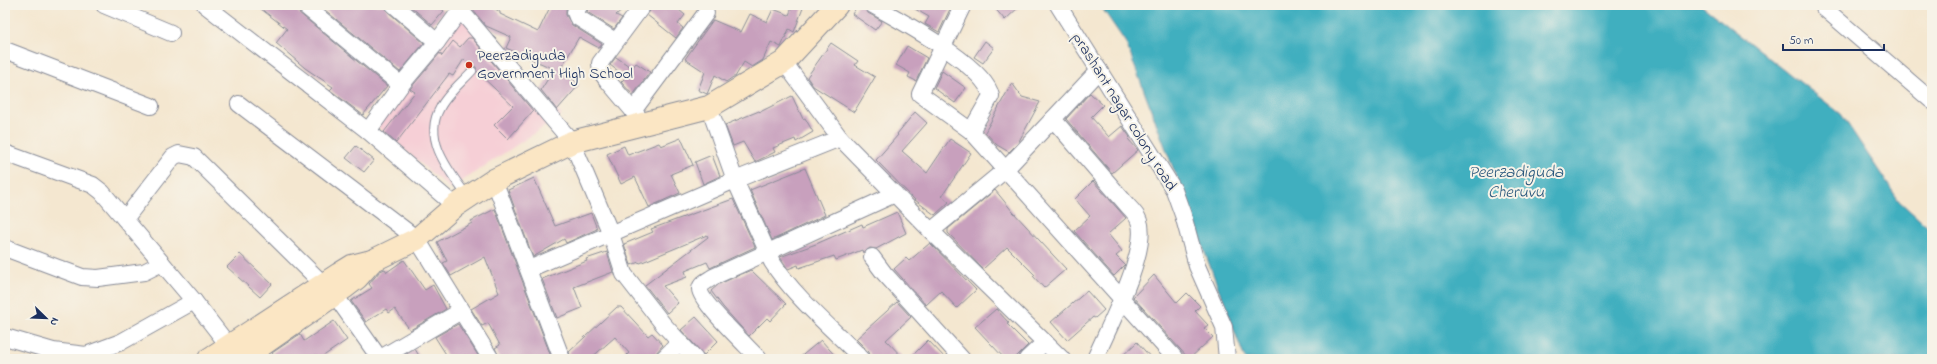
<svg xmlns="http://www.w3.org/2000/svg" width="1937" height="364" viewBox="0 0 1937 364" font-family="'Indie Flower',sans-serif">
<rect width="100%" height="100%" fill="#f7f3e8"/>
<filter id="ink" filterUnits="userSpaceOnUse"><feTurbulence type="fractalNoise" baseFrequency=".025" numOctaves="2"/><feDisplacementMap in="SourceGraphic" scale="8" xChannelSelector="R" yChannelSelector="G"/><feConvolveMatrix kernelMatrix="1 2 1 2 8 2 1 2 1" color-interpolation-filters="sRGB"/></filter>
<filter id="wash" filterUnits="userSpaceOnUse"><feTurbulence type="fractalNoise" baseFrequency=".012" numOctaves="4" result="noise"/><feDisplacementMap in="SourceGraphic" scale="16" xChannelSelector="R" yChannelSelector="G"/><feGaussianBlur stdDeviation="0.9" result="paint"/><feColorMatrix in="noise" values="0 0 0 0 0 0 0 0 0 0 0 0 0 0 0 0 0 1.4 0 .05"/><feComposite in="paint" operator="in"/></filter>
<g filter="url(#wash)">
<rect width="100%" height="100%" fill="#f4e7d0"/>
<polygon fill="#f6cfd6" points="464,16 562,115 450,189 376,125"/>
<polygon fill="#41afbf" stroke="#2e6f8e" points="1100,5 1701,5 1841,114 1899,201 1932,231 1932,359 1245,359 1126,43"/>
<g id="blocks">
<g fill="#c8a0bd">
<polygon points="256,5 295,5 298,12 387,86 363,115 330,90 333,87 305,68 276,43 287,29"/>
<polygon points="319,5 385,5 388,12 424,43 400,72"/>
<polygon points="409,5 437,5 444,11 432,25"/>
<polygon points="473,5 489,5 500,12 500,14 538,32 551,5 568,5 566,10 566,15 572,25 602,44 599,48 579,37 561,68 579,85 557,110 541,90 554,69 506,48 511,37 486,26 472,9"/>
<polygon points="589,5 627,5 616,15 622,18 614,29 587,12"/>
<polygon points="654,5 673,5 685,15 678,24 683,28 676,38 647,15"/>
<polygon points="793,5 803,8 794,32 789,29 781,47 771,42 763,60 752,67 744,62 735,77 733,77 726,82 715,75 707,94 698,90 705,72 685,59 713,20 741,32 750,14 767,22 773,9 789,15"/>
<polygon points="858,5 864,5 868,13 882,21 875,30 852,14"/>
<polygon points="908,5 952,5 939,32 925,24 929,17"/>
<polygon points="992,5 1021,5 1005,20"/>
<polygon points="468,38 472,38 533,111 508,139 494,125 513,106 477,72 476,67 471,66 464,59 453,76 449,74 396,143 384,132 415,92 410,89 440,53 442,56 453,41 460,47"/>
<polygon points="985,41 994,48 983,63 974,57"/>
<polygon points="831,43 858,61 855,65 875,77 854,112 813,86 807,77"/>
<polygon points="907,46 927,58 916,81 908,77 910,73 896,65"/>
<polygon points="616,57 632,68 636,63 650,72 633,95 621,82 626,77 610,65"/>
<polygon points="942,71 966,88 955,103 934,88"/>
<polygon points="1012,83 1022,97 1040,102 1018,143 1009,152 997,145 985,132"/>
<polygon points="1090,93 1103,105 1091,117 1109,137 1122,126 1130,137 1128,139 1138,150 1112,173 1066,119"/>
<polygon points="792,96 803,119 805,118 813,132 796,142 795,139 773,148 775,152 755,162 743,142 733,146 725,125 759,111 760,112"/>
<polygon points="915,112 927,123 902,151 927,173 950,139 971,153 942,196 949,202 935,215 915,200 876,160 898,135 897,134"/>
<polygon points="681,138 693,165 671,174 680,193 649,207 635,177 621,184 607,154 624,146 628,155 659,143 661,146"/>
<polygon points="356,146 374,160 364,172 346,158"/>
<polygon points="712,155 720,176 703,184 695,162"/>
<polygon points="805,168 825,215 772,240 750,190"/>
<polygon points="534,178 555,226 591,213 597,229 566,243 564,239 533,257 508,190"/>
<polygon points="1093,181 1126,218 1108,234 1122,251 1116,256 1125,265 1114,276 1074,231 1090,216 1075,199"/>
<polygon points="995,190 1013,212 1066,269 1044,288 1033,276 1035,275 1007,247 983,269 948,233 948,229"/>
<polygon points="733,199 755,247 710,268 707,262 685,271 687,277 663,286 678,303 667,313 645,285 708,237 707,235 640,263 639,262 631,265 624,244 653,232 651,229"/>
<polygon points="495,209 552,359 500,359 495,348 500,345 488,323 482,326 471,309 499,293 485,257 451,276 443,263 447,261 437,242 472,223 471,221"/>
<polygon points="897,212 906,233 876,249 870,248 863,253 862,250 836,260 834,256 799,268 798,265 788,269 780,257 816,244 862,224 863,227"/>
<polygon points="930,243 976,290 957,308 941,291 926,305 894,269 906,258 909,261"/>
<polygon points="607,252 613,272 574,287 582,308 557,318 542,279 587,261 586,259"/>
<polygon points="240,254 272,284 260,297 227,267"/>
<polygon points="404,260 425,290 433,285 446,309 410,330 395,309 389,313 386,309 366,322 351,301 372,288 369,284 380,271 385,269 387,272"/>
<polygon points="751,270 786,304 770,321 767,318 749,336 723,307 711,291 719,284"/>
<polygon points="1154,275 1177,303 1187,293 1200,306 1195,311 1208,325 1204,328 1213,337 1189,359 1133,297"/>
<polygon points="1087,291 1104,310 1095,318 1093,317 1067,340 1051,322"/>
<polygon points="897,302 911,317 886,340 904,359 871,359 869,352 856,339"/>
<polygon points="617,307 621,307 648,336 652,333 663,345 656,353 654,359 623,359 629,353 615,337 590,359 571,359 569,352"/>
<polygon points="996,309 1009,323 1007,324 1028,345 1014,359 1005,359 975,327"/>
<polygon points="696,317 718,341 704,355 681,330"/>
<polygon points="334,321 347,340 319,359 317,355 310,359 276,359 272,353 300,334 304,341"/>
<polygon points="458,324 479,357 480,359 449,359 435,337"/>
<polygon points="821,340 838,359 798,359"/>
<polygon points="928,340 946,359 909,359"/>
<polygon points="1137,342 1152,359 1119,359"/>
<polygon points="415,349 421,359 398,359"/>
</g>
</g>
</g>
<g filter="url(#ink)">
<use href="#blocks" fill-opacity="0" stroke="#888b97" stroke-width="1"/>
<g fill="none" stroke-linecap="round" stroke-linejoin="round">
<defs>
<path id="lane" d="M467,196c-17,-24 -45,-57 -27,-88 7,-14 22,-26 32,-37"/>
<g id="street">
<polyline points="104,5 171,33"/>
<polyline points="205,5 368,131 455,206"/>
<polyline points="304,5 401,85"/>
<polyline points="394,5 437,42"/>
<polyline points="580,5 575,12 577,17 615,41"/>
<polyline points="643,5 600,63 601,72 607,80 645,125"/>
<path d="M873,5c27,16 112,60 118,91l-20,35"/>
<polyline points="963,5 920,94 971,131 1174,357"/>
<polyline points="1058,5 1174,190 1183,215 1197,266 1224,327 1227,359"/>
<polyline points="1824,8 1932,101"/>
<polyline points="461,11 572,142 611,234 624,274 663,324 695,359"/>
<polyline points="5,50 151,106"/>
<polyline points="784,62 840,138 931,231 1062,359"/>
<polyline points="239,104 417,239 491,359"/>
<path d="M709,107l26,73 37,82c22,35 61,67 90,97"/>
<polyline points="633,111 706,13"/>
<path d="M1053,119l75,87c4,4 9,9 11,15 11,28 -32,109 -44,138"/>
<polyline points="368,131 401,85 437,42 464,5"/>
<polyline points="5,153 93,185 102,192 194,301 235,354"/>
<polyline points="494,180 562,359"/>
<polyline points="125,219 173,157 179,154 194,157 323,284"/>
<polyline points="931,231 1005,170 1099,70"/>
<polyline points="5,248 82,277 98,278 144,272 162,263"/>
<polyline points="872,257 884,273 962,359"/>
<polyline points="529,269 735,180 840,138"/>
<polyline points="335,295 380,359"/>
<polyline points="5,337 53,351 86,355 121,342 194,301"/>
<polyline points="379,359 461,311"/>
<polyline points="663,359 680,342"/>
<path d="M759,359c-10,-11 -60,-58 -59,-70 1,-6 9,-9 13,-12l182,-83"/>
<polyline points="1027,359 1045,342"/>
</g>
<g id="secondary">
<polyline points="372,261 417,239 455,206 494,180 572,142 709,107 784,62 837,5"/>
<polyline points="209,359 339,274 352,266 372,261 357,278 344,288 242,359"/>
</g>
</defs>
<use href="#lane" stroke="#888b97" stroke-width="10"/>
<use href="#street" stroke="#888b97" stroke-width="18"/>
<use href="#secondary" stroke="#888b97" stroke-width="24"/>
<use href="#lane" stroke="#fff" stroke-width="8"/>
<use href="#street" stroke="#fff" stroke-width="16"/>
<use href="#secondary" stroke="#fbe6c4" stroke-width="22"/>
</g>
</g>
<circle fill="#c8321e" stroke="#f7f3e8" stroke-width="1.5" cx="469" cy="65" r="4"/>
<g text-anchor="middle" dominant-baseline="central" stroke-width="4" stroke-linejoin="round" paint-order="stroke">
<g font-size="16" fill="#1b2f5e" stroke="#f7f3e8" text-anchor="start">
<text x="477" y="56">Peerzadiguda<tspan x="477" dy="18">Government High School</tspan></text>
</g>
<g font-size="16" fill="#1b2f5e" stroke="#f7f3e8">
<text transform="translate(1124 112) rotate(58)">prashant nagar colony road</text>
</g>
<g font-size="17" font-style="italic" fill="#26557b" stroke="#f7f3e8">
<text x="1516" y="172">Peerzadiguda<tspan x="1516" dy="20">Cheruvu</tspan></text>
</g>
</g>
<rect width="1937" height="364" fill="none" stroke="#f7f3e8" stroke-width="20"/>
<g transform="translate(46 318) rotate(113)" stroke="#f7f3e8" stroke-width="3" paint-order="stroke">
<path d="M0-3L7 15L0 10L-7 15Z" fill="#1b2f5e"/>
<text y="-6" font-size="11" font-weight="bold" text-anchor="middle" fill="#1b2f5e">N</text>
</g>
<path d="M1783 44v6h101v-6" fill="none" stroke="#1b2f5e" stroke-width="2"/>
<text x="1789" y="44" font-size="12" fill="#1b2f5e" stroke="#f7f3e8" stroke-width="3" paint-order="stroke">50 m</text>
</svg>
